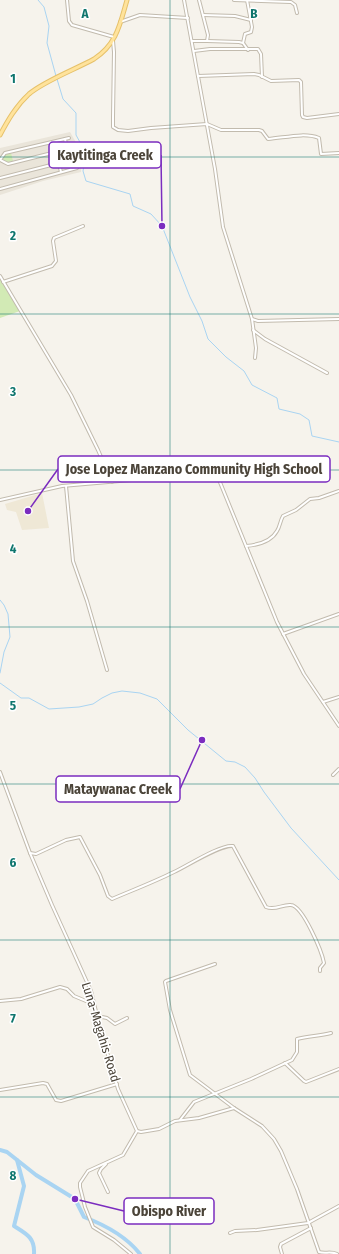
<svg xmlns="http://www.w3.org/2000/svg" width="339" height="1254" viewBox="0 0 339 1254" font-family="'Fira Sans Condensed',sans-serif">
<rect width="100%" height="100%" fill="#f6f3ec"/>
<polygon fill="#eae5da" points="70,132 82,153 81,172 43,181 0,195 0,148"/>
<polygon fill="#efe8d6" points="42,493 49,528 22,530 16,512 7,510 5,504"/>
<g fill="#d2eab5">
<polygon points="11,153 13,161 7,162 2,159 5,155"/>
<polygon points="0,276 20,311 0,318"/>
</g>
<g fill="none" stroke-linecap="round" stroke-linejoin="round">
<g stroke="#a9d4f2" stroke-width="1">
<polyline points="38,0 44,7 49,26 47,43 56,76"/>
<polyline points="57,79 63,99 76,113 76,135 86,153 83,171 86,181 130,194 133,206 151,214 162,226 190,297 202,321 208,339 226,357 244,371 252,385 277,398 279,409 300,414 309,420 312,436 339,442"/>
<polyline points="0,600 4,605 8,614 10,637 4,652 0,673"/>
<polyline points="0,683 21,698 29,698 49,709 79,707 93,704 102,698 112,693 122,691 140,693 157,699 188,730 226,761 235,762 245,767 255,778 264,792 291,828 339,880"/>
</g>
<g stroke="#a9d4f2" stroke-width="4">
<path d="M0,1150l7,2 29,23 39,24 9,18c21,8 42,19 56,37"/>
<path d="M17,1160l7,26 -10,40c13,8 21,12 20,28"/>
</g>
<defs>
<g id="minor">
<polyline points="67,0 69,21 72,25 114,37"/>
<polyline points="184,0 215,169 223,227 252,319 258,321 339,319"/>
<polyline points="199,0 208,35 207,41"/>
<polyline points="234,0 291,2 295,5 297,13"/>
<polyline points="203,15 235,16 251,20"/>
<polyline points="120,22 140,15 188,18"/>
<path d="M113,41l1,11 -1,65v10l5,3 10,1 23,-3 56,-4 14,6h38l3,1 6,8c16,-1 36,-7 51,-1l2,16 18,-1"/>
<polyline points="192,41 207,41 239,42 243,43 248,50"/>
<polyline points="243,43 245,34 251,32 252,27 247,0"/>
<polyline points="194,51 210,49 258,49 261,54 262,77"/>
<polyline points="198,76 254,74 259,75 271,81 299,80 301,82 302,115 303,117 307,118 339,114"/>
<polyline points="65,139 71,169"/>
<polyline points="54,142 61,172"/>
<polyline points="0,160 5,153 69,138"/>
<polyline points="0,160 8,164 56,152"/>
<polyline points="0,178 59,163"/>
<polyline points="0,189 77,168 76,156 72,146"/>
<polyline points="0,276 71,395 98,450 112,482"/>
<polyline points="3,282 52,266 56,261 53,241 54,238 83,226"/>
<polyline points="252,319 256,348 255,358"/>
<polyline points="253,330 265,339 327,373"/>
<path d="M215,470c7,-2 38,-5 45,-2 0,1 5,4 5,4"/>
<polyline points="66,486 73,561 87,601 107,670"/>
<polyline points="0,500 62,486 166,477 211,469 215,470 277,622 304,674 339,726"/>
<path d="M246,546c11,-1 25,-4 31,-15 3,-4 3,-10 6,-15l13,-6 14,-11 9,-1 20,-7"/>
<polyline points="283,634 339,614"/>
<polyline points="323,702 339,697"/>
<polyline points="0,772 30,853 52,905 91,991 100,1028 118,1089 137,1131 141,1132 159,1129 175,1121 199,1118 234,1108"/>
<polyline points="333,775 339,769"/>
<path d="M30,853l6,1 30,-14 14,-3 20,38 8,21 4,3c21,-9 42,-17 62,-27 13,-6 47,-28 59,-26l33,61c10,4 16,-3 25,-2 12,1 31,47 33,58l-4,5v3"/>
<path d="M215,964l-49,17 -1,1 5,28 20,65 44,33 28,18 12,13 7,12 16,38 22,63c6,2 12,-1 18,2"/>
<polyline points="0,1001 21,999 60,987 67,989 74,996 86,1001 93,1000"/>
<polyline points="97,1016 107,1018 115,1024 127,1018"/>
<polyline points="285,1063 304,1081 306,1082 339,1069"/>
<polyline points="0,1090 43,1083 47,1084 56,1100 61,1101 117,1084"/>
<path d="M180,1120l14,-18 57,-23 41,-19 5,-8v-13c12,-3 23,-3 34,-6"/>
<polyline points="106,1164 101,1169 99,1173 108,1192"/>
<polyline points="230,1233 235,1231 257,1230 308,1223 339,1206"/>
<polyline points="131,1254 114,1240 93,1227 85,1207 80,1187 80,1183 88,1171 123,1155 137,1131"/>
<polyline points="282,1254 280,1247 281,1244 311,1228"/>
</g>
<path id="major" d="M0,135c8,-15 16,-29 29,-41 15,-13 47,-25 65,-35 23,-15 26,-35 33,-59"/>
</defs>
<use href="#minor" stroke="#c2bbae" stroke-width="4"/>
<use href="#major" stroke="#e6c16a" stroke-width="5"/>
<use href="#minor" stroke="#fff" stroke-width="2"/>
<use href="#major" stroke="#ffe39c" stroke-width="3"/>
</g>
<path fill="none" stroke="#0f766e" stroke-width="1" stroke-opacity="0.55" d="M170,0v1254M0,157h339M0,314h339M0,470h339M0,627h339M0,784h339M0,940h339M0,1097h339"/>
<g text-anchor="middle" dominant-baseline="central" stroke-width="3" stroke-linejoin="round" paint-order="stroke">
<g font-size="13" fill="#4b4439" stroke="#fff">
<text transform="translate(101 1032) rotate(73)">Luna-Magahis Road</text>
</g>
</g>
<g font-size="13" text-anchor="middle" font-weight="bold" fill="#0f766e" stroke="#fff" stroke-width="3" stroke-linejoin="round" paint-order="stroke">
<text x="85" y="18">A</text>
<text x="254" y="18">B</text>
<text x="13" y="83">1</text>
<text x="13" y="240">2</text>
<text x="13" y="396">3</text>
<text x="13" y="553">4</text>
<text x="13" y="710">5</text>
<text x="13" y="867">6</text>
<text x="13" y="1023">7</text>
<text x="13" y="1180">8</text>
</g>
<path fill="none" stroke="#7b2cbf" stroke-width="1.5" d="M162 226L161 155M28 511L58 469M202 740L180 789M75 1199L124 1211"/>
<g fill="#7b2cbf" stroke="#fff" stroke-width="1.5">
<circle cx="162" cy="226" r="4"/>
<circle cx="28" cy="511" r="4"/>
<circle cx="202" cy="740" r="4"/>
<circle cx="75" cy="1199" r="4"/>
</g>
<g fill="#fff" stroke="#7b2cbf" stroke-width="1.5">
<rect x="49" y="142" width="112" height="26" rx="4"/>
<rect x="58" y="456" width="272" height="26" rx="4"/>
<rect x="56" y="776" width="124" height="26" rx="4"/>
<rect x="124" y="1198" width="90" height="26" rx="4"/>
</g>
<g font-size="14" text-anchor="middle" font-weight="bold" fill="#4b4439">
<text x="105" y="160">Kaytitinga Creek</text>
<text x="194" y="474">Jose Lopez Manzano Community High School</text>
<text x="118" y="794">Mataywanac Creek</text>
<text x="169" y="1216">Obispo River</text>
</g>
</svg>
